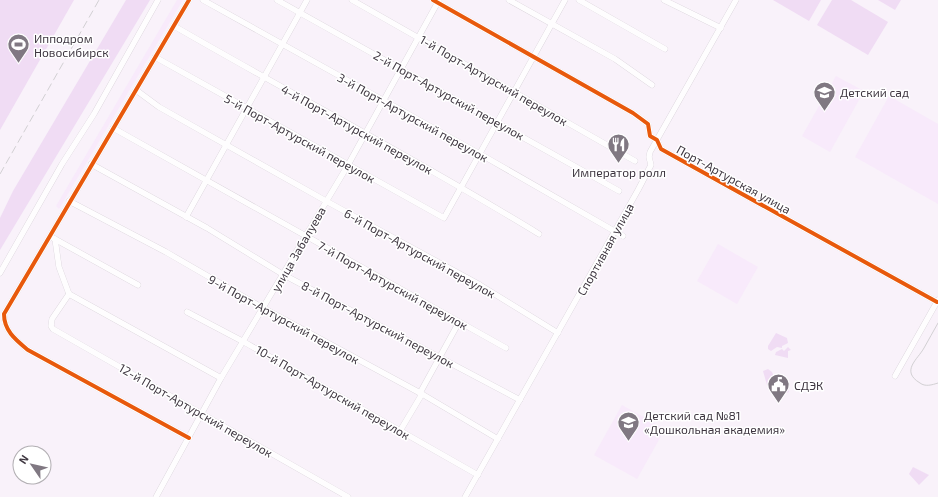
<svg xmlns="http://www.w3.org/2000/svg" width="938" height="497" viewBox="0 0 938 497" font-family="'Exo 2',sans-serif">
<rect width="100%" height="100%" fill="#f9f2fa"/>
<g fill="#f8eafb">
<polygon points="177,0 183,0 59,209 56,206"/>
<polygon points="836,76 864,91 830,152 802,136"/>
<polygon points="889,96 938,124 938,204 855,157"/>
<polygon points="718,244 758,267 737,304 697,281"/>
<polygon points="622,405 665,429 637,479 594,455"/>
</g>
<g fill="#f0dcf4">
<polygon points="0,0 74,0 0,130"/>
<polygon points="126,0 150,0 0,250 0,218 13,191"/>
<polygon points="773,0 821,0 809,21"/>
<polygon points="832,0 851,0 888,22 868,55 817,25"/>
<polygon points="878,0 901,0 895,10"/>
<polygon points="776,333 787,338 788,343 782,346 782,348 777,347 771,351 768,349 768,346"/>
<polygon points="788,347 791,350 788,351 788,358 775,355 776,352 782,349 784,351"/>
<polygon points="768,369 772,372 775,380 772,385 767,385 763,371"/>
<polygon points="783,383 786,385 789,392 783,394 777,391 778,386 781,387"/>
<polygon points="913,467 929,475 919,485 909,474"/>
</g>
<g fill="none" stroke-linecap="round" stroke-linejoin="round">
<defs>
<g id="minor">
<polyline points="203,0 480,154 623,236"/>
<polyline points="277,0 619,191"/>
<polyline points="352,0 635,161"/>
<polyline points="433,0 633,113 648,124 650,136 657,140 661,149 937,302"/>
<polyline points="509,0 615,59 652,85"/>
<polyline points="579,0 665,49"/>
<polyline points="664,0 721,28"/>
<path d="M174,26c121,70 246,135 365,208"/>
<polyline points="155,57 444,218 565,0"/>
<polyline points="136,90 159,107 326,201 480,285 558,333"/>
<polyline points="113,128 506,348"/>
<polyline points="91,164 207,228 284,275 520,400"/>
<polyline points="69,201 166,252 263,308 422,394 498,439"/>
<polyline points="186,217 307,0"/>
<polyline points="53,238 138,285"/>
<polyline points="55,239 59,267 69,294 221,378"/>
<polyline points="0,273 62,164 94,114 158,0"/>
<polyline points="69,294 52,319 51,326 53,329 348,497"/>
<polyline points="187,312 244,342 478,475"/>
<polyline points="895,376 938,300"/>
<polyline points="420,393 459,322"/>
<polyline points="400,431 422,394"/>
<path d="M189,438l-161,-88c-12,-10 -24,-19 -24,-36l185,-314"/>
<polyline points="156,497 221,378 348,165 439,0"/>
<polyline points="465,497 638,190 651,165 649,157 650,152 736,0"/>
</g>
</defs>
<use href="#minor" stroke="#d4cdd5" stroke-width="6"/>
<use href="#minor" stroke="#fefdfe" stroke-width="5.5"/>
<path stroke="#d2d0d3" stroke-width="1" d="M938,323c-5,8 -9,17 -14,25 -6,11 -24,23 -4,35 5,4 12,2 18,0"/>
<polyline stroke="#d2d0d3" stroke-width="1" stroke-dasharray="8 4" stroke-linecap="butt" points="0,174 99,0"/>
<defs>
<g id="cycleway">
<polyline points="433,0 633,113 648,124 650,136 657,140 661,149 937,302"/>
<path d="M189,438l-161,-88c-12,-10 -24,-19 -24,-36l185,-314"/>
</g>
</defs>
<use href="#cycleway" stroke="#fff" stroke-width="6"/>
<use href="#cycleway" stroke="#e8590c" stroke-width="4"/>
</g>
<defs>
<symbol id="stadium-pin" viewBox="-11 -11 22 30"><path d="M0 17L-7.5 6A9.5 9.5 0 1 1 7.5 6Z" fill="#807882" stroke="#fff"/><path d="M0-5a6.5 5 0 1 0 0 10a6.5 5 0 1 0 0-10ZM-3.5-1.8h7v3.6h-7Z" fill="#fff"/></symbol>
<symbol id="school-pin" viewBox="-11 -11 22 30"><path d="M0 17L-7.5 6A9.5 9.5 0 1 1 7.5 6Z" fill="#807882" stroke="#fff"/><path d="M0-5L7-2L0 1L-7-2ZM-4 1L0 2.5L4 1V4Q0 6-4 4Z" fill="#fff"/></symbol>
<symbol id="restaurant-pin" viewBox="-11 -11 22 30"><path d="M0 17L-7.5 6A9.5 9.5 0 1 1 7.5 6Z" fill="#807882" stroke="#fff"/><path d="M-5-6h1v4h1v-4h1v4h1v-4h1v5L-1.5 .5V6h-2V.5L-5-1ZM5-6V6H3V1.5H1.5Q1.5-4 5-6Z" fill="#fff"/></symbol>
<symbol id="civic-pin" viewBox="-11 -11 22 30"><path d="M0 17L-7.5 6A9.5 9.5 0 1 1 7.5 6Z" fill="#807882" stroke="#fff"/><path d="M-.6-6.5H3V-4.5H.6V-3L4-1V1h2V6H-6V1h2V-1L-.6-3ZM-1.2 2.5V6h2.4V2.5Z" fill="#fff"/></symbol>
</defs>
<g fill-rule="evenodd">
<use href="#stadium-pin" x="6" y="32" width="25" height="34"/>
<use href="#school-pin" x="812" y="80" width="25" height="34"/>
<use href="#restaurant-pin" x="606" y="132" width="25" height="34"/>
<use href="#civic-pin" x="766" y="372" width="25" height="34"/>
<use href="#school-pin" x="616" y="410" width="25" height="34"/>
</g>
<g text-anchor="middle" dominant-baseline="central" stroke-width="3" stroke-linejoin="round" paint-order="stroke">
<g font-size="12" fill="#3f3741" stroke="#fff" text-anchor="start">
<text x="34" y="38">Ипподром<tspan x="34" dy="14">Новосибирск</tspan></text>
<text x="840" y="92">Детский сад</text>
<text x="619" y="172" text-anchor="middle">Император ролл</text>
<text x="794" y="385">СДЭК</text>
<text x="644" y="415">Детский сад №81<tspan x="644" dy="14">«Дошкольная академия»</tspan></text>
</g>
<g font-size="12" fill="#3f3741" stroke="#fff">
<text transform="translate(494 80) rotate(30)">1-й Порт-Артурский переулок</text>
<text transform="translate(449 95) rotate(29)">2-й Порт-Артурский переулок</text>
<text transform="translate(413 117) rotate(29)">3-й Порт-Артурский переулок</text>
<text transform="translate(357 129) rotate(29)">4-й Порт-Артурский переулок</text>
<text transform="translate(300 138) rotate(29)">5-й Порт-Артурский переулок</text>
<text transform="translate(734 179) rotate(29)">Порт-Артурская улица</text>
<text transform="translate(298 249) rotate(-60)">улица Забалуева</text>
<text transform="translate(605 249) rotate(-61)">Спортивная улица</text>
<text transform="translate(420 253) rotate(29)">6-й Порт-Артурский переулок</text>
<text transform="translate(393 285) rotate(29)">7-й Порт-Артурский переулок</text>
<text transform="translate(284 319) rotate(29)">9-й Порт-Артурский переулок</text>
<text transform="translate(378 324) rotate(28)">8-й Порт-Артурский переулок</text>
<text transform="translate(333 392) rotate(30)">10-й Порт-Артурский переулок</text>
<text transform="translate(196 410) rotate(30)">12-й Порт-Артурский переулок</text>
</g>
</g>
<g transform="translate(32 465) rotate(304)"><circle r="19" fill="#ffffff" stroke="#b2afb3"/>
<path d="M0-3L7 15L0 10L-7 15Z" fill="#807882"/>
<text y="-6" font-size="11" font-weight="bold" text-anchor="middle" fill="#3f3741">N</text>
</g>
</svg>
